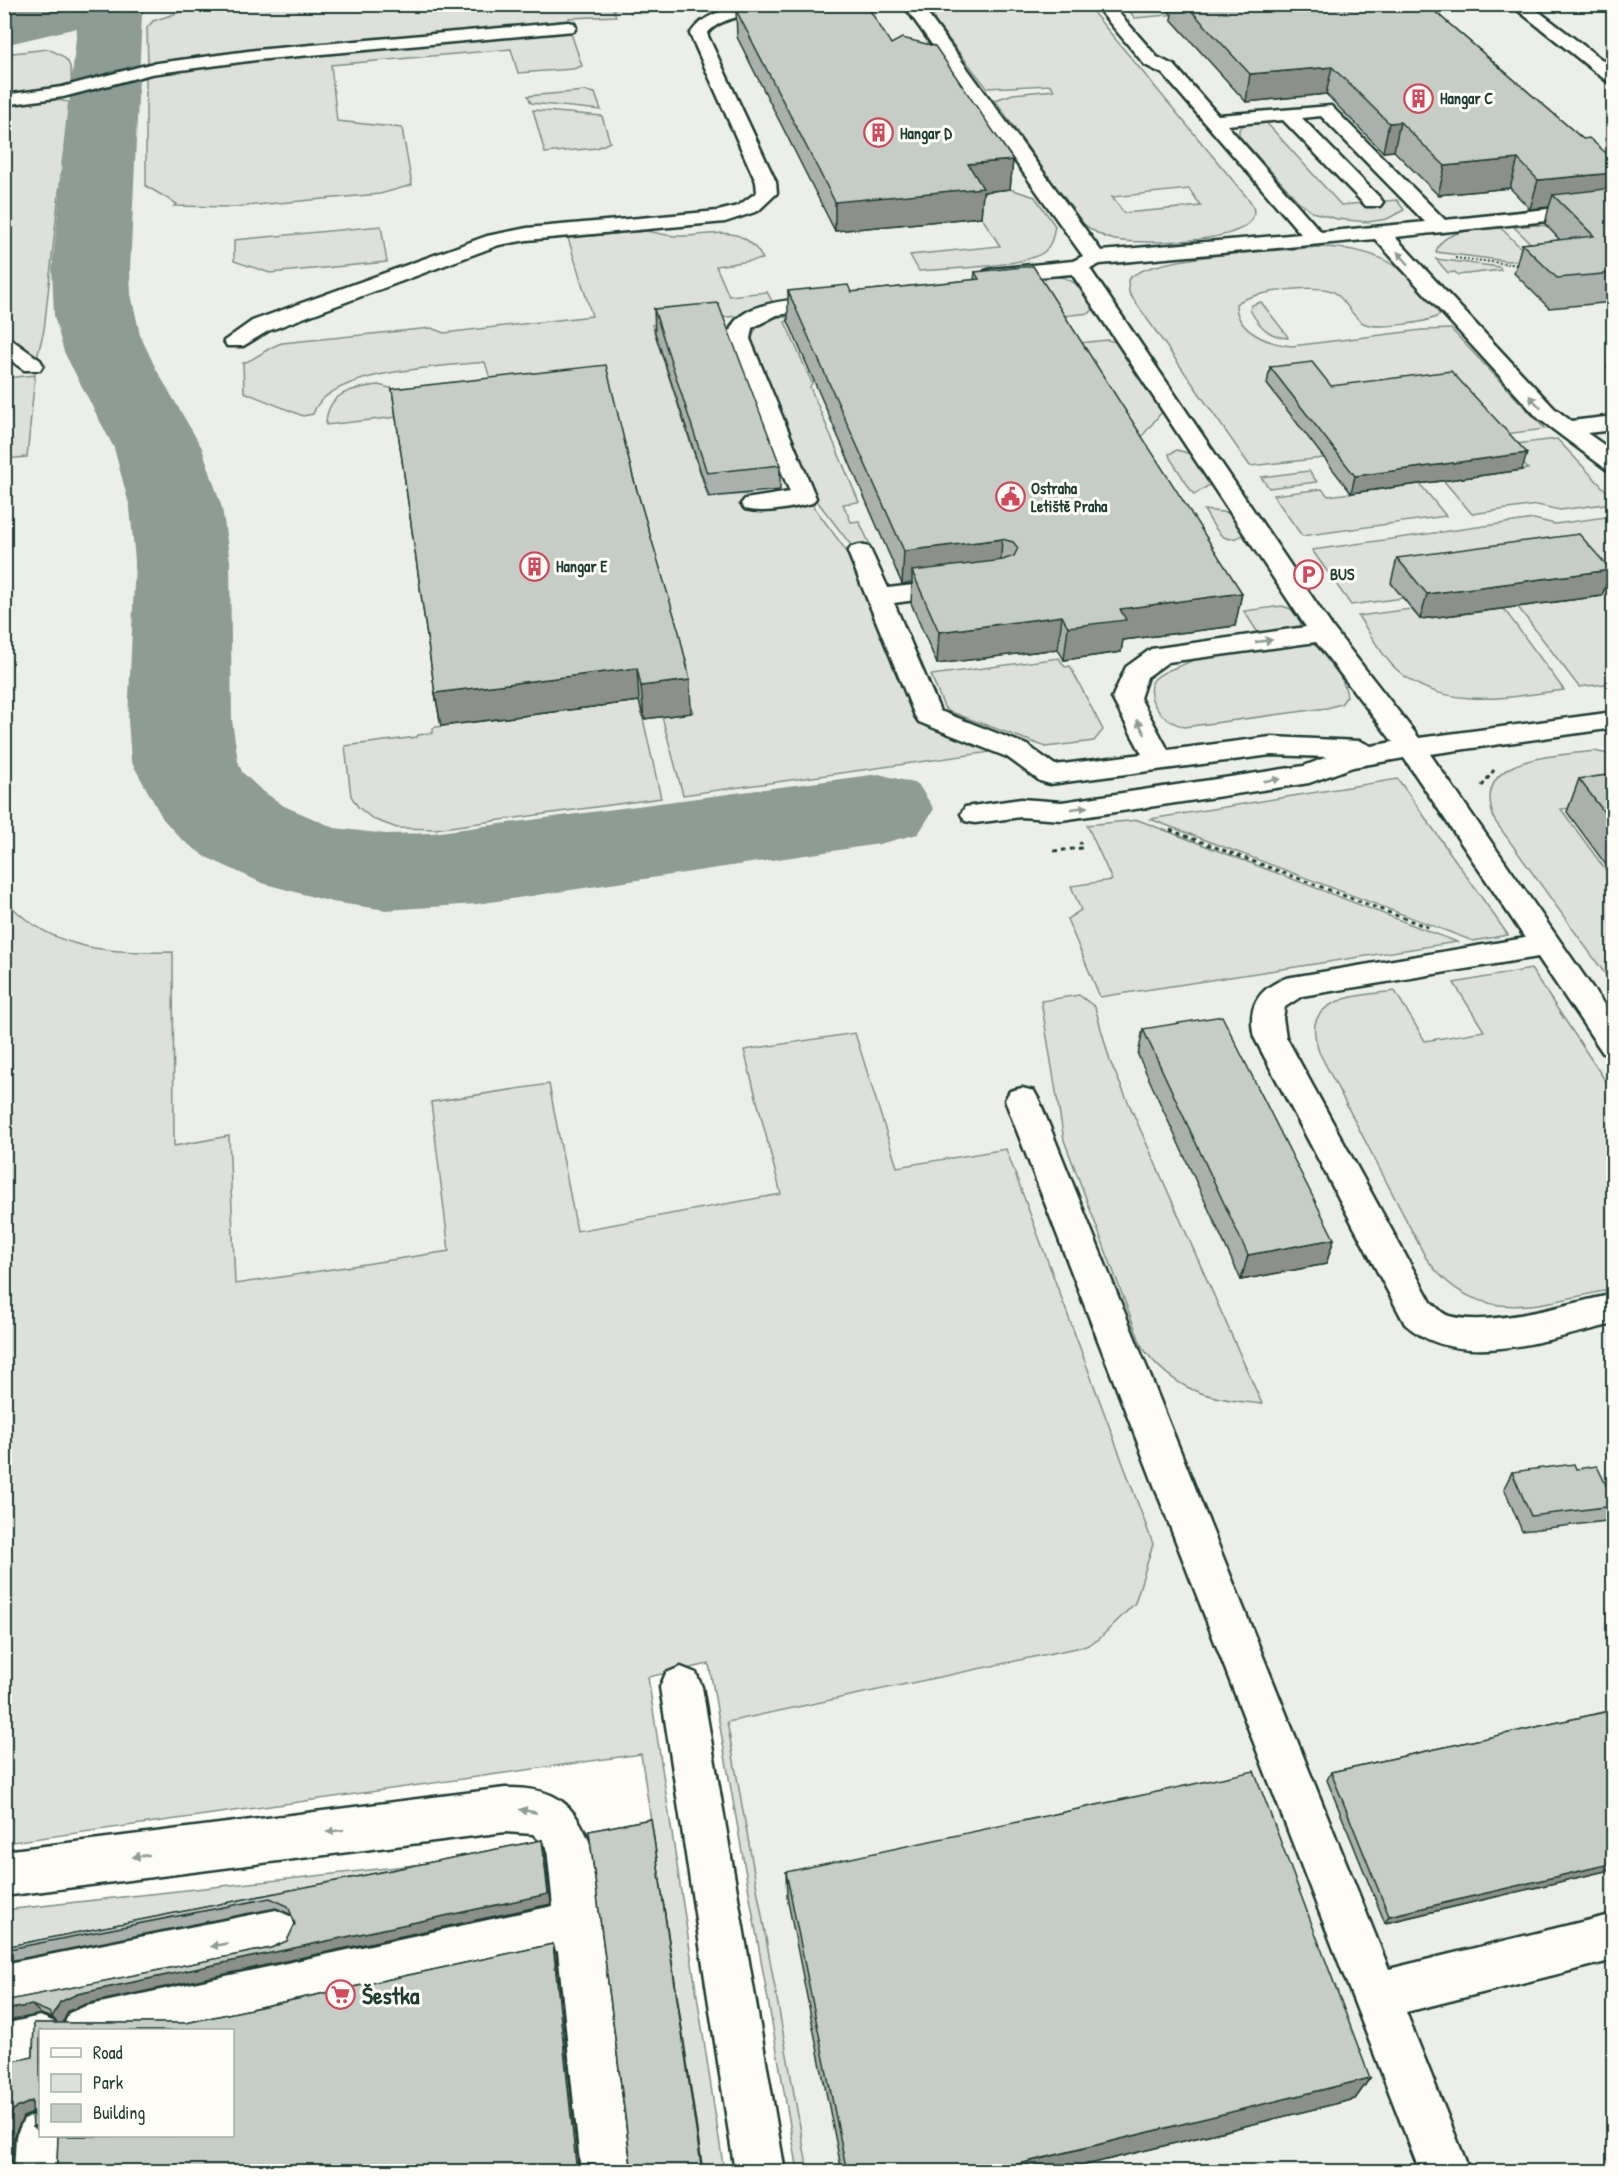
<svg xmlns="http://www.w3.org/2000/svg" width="1618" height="2176" viewBox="0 0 1618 2176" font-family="'Patrick Hand',sans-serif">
<rect width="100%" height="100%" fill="#fdfcf7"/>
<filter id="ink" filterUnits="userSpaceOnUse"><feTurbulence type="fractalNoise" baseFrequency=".0167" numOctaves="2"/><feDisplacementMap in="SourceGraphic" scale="12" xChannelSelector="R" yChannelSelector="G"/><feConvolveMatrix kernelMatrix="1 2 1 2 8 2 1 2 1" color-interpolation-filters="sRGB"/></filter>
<g filter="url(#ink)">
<polygon fill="#eceee9" points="5,5 1613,5 1613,2171 808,2171 713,1647 5,1788"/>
<g fill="#dde0db" stroke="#7e8e88" stroke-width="1.5" fill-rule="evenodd">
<polygon points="205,4 621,4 623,8 613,9 616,16 569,18 570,25 148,65 147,28 153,21"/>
<path d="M1081,4l11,7 158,190c29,45 -113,43 -135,39 -14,-3 -26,-12 -37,-20l-83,-120 18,-6 41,-4 -3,-5 -64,3 -51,-65 -3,-7 10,-10 11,-1zM1189,189l12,17 -77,7 -12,-16z"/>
<polygon points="636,5 749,5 640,13"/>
<polygon points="1124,5 1125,4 1184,5 1179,14 1135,18"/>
<polygon points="570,30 582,66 573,69 518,73 511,49 331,65 337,121 402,128 412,185 380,194 234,207 174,206 177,204 146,186 146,73 190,66"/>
<path d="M48,49c21,8 25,15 23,37l-66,11 -1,-43z"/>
<polygon points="585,91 595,93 601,110 531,103 528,96"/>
<polygon points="46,98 69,102 44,330 37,358 5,335 4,102"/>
<polygon points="533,110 602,116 610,142 597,148 545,153"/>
<polygon points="1264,120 1341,205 1397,200 1404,210 1387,219 1368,222 1337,219 1312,212 1298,201 1239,136 1239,129 1246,123"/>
<path d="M1010,189l25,8 20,29c-2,10 -3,18 -10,25 -17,16 -101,18 -126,20l-9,-16 90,-9 -34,-53z"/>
<polygon points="1536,225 1550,226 1567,248 1554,266 1514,227"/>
<polygon points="381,226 387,262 270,273 234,261 234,240"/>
<path d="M1501,228l22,22v10l-16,1 -71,-9c6,-24 45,-22 65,-24z"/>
<path d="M647,231c9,2 19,4 28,5 36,2 66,-17 88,23l-47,7 13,30 38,-4 6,11 -2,4 -24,8 -95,10 56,172 38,-3 6,16 59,-7 40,54 68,165 72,30 -308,43 -21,-78 31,-5 -12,-44 7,-1 -78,-271 -111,12 -14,-46c-40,5 -158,7 -172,52l-10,2 -59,-24 -1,-29c14,-4 24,-16 39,-20l149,-15 13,5 148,-17 -24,-78z"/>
<path d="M1318,247c59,0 90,19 122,68 -13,8 -63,15 -77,8 -12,-7 -17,-23 -29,-31 -15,-9 -85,0 -98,12 0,28 33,40 56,42l130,-16 29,-1 94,100 -191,24 8,-55 -95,-14 36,46 43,-5 -22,33 -74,8 -121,-173 -1,-13c18,-25 155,-29 190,-33z"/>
<polygon points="1436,259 1500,267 1501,270 1458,275 1455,272 1448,273"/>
<path d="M1055,276c22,2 28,16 39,32l-4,5 -46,5 -48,-36z"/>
<path d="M1261,302l25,32 2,4c-19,-1 -29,-12 -38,-28l2,-5z"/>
<path d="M778,317h8l2,4 -3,1 27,61 -2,4 49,115 -16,2 8,18 8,-1 12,26 -17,2 -37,-48 -65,-157c-1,-18 11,-22 26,-27z"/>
<polygon points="1107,340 1116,342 1162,412 1143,435 1140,444 1061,345"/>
<polygon points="35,375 27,457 5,459 5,378"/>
<path d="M378,385l25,6 3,25 -80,9c0,-32 26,-37 52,-40z"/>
<polygon points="1557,439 1613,498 1613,503 1560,510 1537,505 1472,514 1443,480 1528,469 1507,445"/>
<polygon points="1177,450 1191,454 1211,484 1194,495 1170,458 1169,454"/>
<polygon points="1309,471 1317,482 1269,488 1261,477"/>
<polygon points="1420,484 1446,516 1302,536 1273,495 1322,489 1328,496"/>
<path d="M1204,510l26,3 13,19 -2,4c-20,11 -28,-12 -37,-26z"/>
<polygon points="1613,516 1613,683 1579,687 1518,607 1601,596 1403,598 1351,605 1312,550 1534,519 1555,524"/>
<polygon points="1282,606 1291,609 1301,622 1300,628 1260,636 1244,611"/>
<path d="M1411,609l9,10 84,-10 60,81c-55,7 -122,22 -168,-21 -15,-14 -26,-36 -38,-53z"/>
<path d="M1308,642c16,5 37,38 39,54l-6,8 -14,4 -143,19c-14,-5 -24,-10 -31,-25 -14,-34 31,-31 45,-46z"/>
<polygon points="1059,658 1065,667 1070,666 1103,730 1094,741 1046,747 948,711 944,707 931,675"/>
<polygon points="639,701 661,798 435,829 397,828 373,819 358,807 351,796 345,746 417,737 418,735 433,733 433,728 436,727"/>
<path d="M1594,751l19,4v49l-52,5 52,71v105l-118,-164c-26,-65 56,-64 99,-70z"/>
<polygon points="1398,779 1508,935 1473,941 1150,819"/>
<polygon points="1138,820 1457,942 1100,997 1067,919 1081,910 1071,886 1112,880 1087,825"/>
<path d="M4,904h5c45,47 102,49 164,48l1,194 55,-10 6,148 214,-33 -18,-149 118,-18 28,147 204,-37 -37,-144 111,-17 42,134 109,-18 147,395 -18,59 -37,37 -12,6 -359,76 81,449h-10l-89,-507 -61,13 76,494h-21l-62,-417 -636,89z"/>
<path d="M1531,969l82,123v197c-72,14 -136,41 -187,-31l-107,-206c-2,-8 -6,-19 -4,-28 8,-30 56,-29 80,-33l30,50 59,-10 -30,-48z"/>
<path d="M1079,995l16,12 15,54 152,343c-53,-5 -87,-12 -120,-57l-78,-207 -23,-139z"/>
<polygon points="505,1855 5,1959 5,1910"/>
</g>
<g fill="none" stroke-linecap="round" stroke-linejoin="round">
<polygon fill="#8e9c96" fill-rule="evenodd" points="15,4 147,4 142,15 130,269 131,294 140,335 156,369 202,448 222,508 230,561 232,720 238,761 242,772 260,789 284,806 335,828 386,834 432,833 879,774 918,784 934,809 918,834 879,844 477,904 386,910 332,902 262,883 206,857 182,840 163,819 131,761 128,720 135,561 130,508 114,448 64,352 54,316 52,269 77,28 4,45 4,7"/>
<defs>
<g id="minor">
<path d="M757,4h83l-8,5c-32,2 -105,-2 -125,25l69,148 1,11 -19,18 -33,11 -198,18 -28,5 -231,86 -25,15h-16l-3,-5 28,-20 235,-85 40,-8 191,-17 20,-5 19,-14 -1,-10 -66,-148c15,-23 41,-25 67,-30z"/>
<path d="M903,4h17l181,247 200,-17 -138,-160 -18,-9 -51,-61h17l46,53 18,9 43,49 113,-9 114,114 169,-18v12l-219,23 159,171 17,13 43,-5v14l-27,3 27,19v19l-8,-2 -68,-51 -163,-179 -275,25 -10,5 243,359 86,110 195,-26v16l-184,26 184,265v38l-11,-4 -65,-96 -236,39 -17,11 -2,11 3,19 145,265c6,5 11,12 18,14 42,12 122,-13 165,-22v30c-64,14 -154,49 -209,0l-151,-287c-7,-30 4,-48 32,-59l239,-40 -121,-180 -51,9 -44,16 -247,37 -41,-3 -46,6 -10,-2 -4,-7 4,-7 56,-8 41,3 242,-36 23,-9 -56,-2 -221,29 -10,-3 -33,-24 -88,-35 -4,-6 -67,-164 3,-5 9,-2 9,2 19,41 69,-8 9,3 4,5 -4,5 -72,10 46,108 87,34 28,20 87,-11 -30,-56 14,-31 25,-18 155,-22 -234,-353 -80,7 -7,-2 -3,-4 3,-4 7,-2 81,-8 10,-5zM1321,116l104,106 -104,10 -94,-107 56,-5 83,86h14l3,-4 -3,-4 -78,-80zM1316,642l77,100 -22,4 -11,-5 -89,-4 -103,13 -28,-52 7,-21 21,-15z"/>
<polygon points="1510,4 1529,4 1614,69 1614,83 1608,82"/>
<polygon points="568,22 574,23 576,27 574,31 256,60 151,74 63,97 4,105 4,95 62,87 150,64 256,50"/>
<path d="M832,297l7,2 3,4 -3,4 -62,8 -25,13 -2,11 66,159 -4,5c-19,5 -48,11 -67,6l-4,-5 4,-5 45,-7 -60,-145c-11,-48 72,-48 102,-50z"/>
<polygon points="4,339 12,340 40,360 43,365 40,370 24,370 4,355"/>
<polygon points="1022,1088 1034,1091 1039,1100 1389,1969 1614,1914 1614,1960 1406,2012 1470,2172 1420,2172 1005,1100 1010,1091"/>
<polygon points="681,1667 696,1673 702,1687 785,2172 735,2172 660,1687 666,1673"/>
<path d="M505,1788c49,-1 69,14 86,58l40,326h-50l-23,-221 -365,79h-131l7,-17 17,-7 467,-100 -6,-58 -14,-14 -28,-2 -501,64v-45z"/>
<polygon points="276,1910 292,1917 299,1933 292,1949 276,1956 4,2010 4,1964"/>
<polygon points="40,2016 57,2023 60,2030 40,2030 40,2064 4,2072 4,2024"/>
<polygon points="40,2112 40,2136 66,2136 64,2172 14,2172 16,2136 24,2119"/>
</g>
</defs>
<use href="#minor" stroke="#1f3d34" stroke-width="5"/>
<g stroke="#1f3d34" stroke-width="2" stroke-dasharray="2 2" stroke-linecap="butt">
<polyline points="627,4 632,15"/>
<polyline points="1455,258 1519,265"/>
</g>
<g stroke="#1f3d34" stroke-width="3" stroke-dasharray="4 4" stroke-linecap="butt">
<polyline points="1482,786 1494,770"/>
<polyline points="1170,830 1430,928"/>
<polyline points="1054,851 1082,848 1080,842"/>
</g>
<use href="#minor" fill="#fdfcf7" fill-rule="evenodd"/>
</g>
<g fill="#aab0ab" stroke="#1f3d34" stroke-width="1.5" fill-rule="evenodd">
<polygon points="1163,4 1426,4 1583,139 1614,160 1614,302 1549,308 1514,273 1522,244 1560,240 1545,224 1549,207 1530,209 1510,188 1438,195 1394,151 1383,152 1326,94 1246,102 1171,19 1172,15"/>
<polygon points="736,10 891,44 1013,160 1010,189 983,192 981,217 835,231 737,37"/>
<polygon points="975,272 1242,593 1235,626 1123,640 1121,652 1064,660 1058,649 937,664 911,603 912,583 902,584 788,321 788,291 851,292 974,280"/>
<polygon points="654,309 780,465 780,490 709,497 655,333"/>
<polygon points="1614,349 1614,373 1607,367"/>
<polygon points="1270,367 1331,386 1522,470 1351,493 1267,384"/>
<polygon points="392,389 691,713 644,719 639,701 441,726 435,693"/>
<polygon points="1397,558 1611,570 1602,596 1420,619 1391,583"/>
<polygon points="1614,774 1614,876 1567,812 1579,779"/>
<polygon points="1143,1029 1334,1239 1326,1264 1241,1280 1138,1055"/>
<polygon points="1576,1469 1614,1502 1614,1509 1606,1521 1522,1531 1504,1488 1512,1472"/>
<polygon points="1614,1710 1614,1869 1385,1923 1327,1780 1331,1772"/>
<path d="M651,1819l52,353h-699v-109l29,-6 1,-34h24l-4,-4 -13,-5 -37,8v-21l267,-53 16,-7 8,-17 -3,-9 -16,-7 -272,54v-15l538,-107 3,11 6,53 -465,100 -18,7 -5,12h123l367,-79 3,10 22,210 51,2 2,-2 -42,-333zM40,2031h192v105h-174l-1,30h-44l1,-30 9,-19 9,-4 1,13 7,6z"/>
<polygon points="786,1872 1370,2078 1355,2099 1057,2172 842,2172 787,1897"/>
</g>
<g fill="#8b908b" stroke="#1f3d34" stroke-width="1.5">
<polygon points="1332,67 1326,94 1246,102 1250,74"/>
<polygon points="1400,122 1394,151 1383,152 1389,123"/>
<polygon points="1518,159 1510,188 1438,195 1445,166"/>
<polygon points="1013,160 1010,189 983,192 981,217 835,231 835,202 968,164"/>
<polygon points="1614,173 1614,201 1553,195 1549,207 1530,209 1538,180"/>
<polygon points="1527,453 1522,470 1351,493 1355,476"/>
<polygon points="1002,539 1000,572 912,571 912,583 902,584 904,551"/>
<polygon points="1611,570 1602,596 1420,619 1427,594"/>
<polygon points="1242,593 1235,626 1123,640 1121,652 1064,660 1068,627 1120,609"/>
<polygon points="1062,616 1058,649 937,664 939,632"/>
<polygon points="637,668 639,701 441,726 435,693"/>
<polygon points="690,680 691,713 644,719 641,686"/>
<polygon points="1334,1239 1326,1264 1241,1280 1248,1255"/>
<polygon points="542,1840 545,1851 551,1904 86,2004 68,2011 61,2027 52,2017 60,2002 77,1994 548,1894"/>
<polygon points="1614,1863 1614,1869 1385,1923 1389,1916"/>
<polygon points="553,1944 556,1954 579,2172 576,2164"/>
<polygon points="32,2005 41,2014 4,2022 4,2010"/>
<polygon points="1370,2078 1355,2099 1057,2172 986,2172"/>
<polygon points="32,2101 40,2110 23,2117 14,2136 12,2172 4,2167 4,2127 14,2109"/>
</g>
<g fill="#c6cdc7" stroke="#1f3d34" stroke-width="1.5">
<polygon points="808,4 866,4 891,44 902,38 935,46 1013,160 968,164 983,188 835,202 736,10"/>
<polygon points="1185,4 1426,4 1583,139 1589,138 1614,160 1614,173 1538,180 1518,159 1445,166 1400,122 1389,123 1332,67 1250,74"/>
<polygon points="1614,188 1614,273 1557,278 1522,244 1594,236 1553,195"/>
<polygon points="1033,266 1242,593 1120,609 1126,620 1068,627 1062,616 939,632 912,571 1003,560 1014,556 1018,548 1013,542 1002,539 904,551 788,291 848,285 851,292 979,279 975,272"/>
<polygon points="718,303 780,465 707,473 654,309"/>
<polygon points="1312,362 1331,386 1451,371 1527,453 1355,476 1270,367"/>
<polygon points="606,365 633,477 679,632 690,680 641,686 637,668 435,693 392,389"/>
<polygon points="1579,534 1611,570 1427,594 1397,558"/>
<polygon points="1614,774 1614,825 1579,779"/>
<polygon points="1222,1016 1334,1239 1248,1255 1143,1029"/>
<polygon points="1574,1464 1576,1469 1597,1466 1614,1502 1614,1506 1531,1516 1512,1472"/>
<polygon points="1614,1710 1614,1863 1389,1916 1331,1772"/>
<polygon points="1254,1771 1370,2078 986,2172 847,2172 786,1872"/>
<polygon points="651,1819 702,2172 4,2172 4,2166 57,2166 58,2136 232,2136 232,2031 40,2031 40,2126 33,2126 32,2101 14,2109 4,2127 4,2063 33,2057 34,2023 186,2023 553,1944 576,2164 629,2166 631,2164 589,1831"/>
<polygon points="542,1840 548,1894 77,1994 60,2002 52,2017 49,2012 32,2005 4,2010 4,2001 271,1948 287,1941 295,1924 288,1906 270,1898 4,1950 4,1947"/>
</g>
<defs><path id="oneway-solid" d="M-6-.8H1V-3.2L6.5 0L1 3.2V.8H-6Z" transform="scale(1.5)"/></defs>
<g fill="#8e9c96">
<use href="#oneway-solid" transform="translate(1403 258) rotate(-132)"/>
<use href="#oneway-solid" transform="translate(1535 402) rotate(-133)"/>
<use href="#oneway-solid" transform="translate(1264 641) rotate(-8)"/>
<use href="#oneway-solid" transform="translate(1141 727) rotate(-118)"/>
<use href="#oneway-solid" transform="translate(1272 780) rotate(-8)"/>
<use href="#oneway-solid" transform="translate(1079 808) rotate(-8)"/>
<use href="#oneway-solid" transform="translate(528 1811) rotate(-169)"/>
<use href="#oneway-solid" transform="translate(335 1831) rotate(173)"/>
<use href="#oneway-solid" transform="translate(141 1856) rotate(173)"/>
<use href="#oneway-solid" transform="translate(219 1945) rotate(169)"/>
</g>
</g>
<defs>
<symbol id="building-ring" viewBox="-11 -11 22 22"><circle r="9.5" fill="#fdfcf7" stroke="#d1495b" stroke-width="1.5"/><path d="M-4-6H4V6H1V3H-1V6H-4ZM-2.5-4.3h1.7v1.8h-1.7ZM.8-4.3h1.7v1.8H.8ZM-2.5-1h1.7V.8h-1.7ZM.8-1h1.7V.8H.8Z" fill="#d1495b"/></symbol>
<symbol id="civic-ring" viewBox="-11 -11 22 22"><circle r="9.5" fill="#fdfcf7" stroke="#d1495b" stroke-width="1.5"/><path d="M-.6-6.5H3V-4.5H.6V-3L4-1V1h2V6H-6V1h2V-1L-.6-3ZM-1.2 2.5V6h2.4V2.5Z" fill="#d1495b"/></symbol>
<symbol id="parking-ring" viewBox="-11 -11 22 22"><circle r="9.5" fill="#fdfcf7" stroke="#d1495b" stroke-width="1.5"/><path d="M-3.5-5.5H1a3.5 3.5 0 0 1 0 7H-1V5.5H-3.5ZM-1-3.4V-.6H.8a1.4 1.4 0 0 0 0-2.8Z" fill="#d1495b"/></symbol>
<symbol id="supermarket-ring" viewBox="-11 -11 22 22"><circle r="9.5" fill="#fdfcf7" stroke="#d1495b" stroke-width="1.5"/><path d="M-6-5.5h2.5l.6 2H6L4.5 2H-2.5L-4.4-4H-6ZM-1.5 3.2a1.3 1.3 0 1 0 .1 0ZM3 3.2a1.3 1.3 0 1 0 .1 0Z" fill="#d1495b"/></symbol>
</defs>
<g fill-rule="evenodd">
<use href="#building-ring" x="1402" y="82" width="33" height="33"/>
<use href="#building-ring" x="862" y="116" width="33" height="33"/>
<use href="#civic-ring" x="994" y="480" width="33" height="33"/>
<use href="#building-ring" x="518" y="550" width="33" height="33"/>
<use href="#parking-ring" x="1292" y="558" width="33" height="33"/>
<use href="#supermarket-ring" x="324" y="1978" width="33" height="33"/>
</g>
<g text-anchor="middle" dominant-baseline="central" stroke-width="6" stroke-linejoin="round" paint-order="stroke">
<g font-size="16" font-weight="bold" fill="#1f3d34" stroke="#fdfcf7" text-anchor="start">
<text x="1440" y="98">Hangar C</text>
<text x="900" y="133">Hangar D</text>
<text x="1031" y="488">Ostraha<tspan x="1031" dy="18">Letiště Praha</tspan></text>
<text x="556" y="566">Hangar E</text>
<text x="1330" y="574">BUS</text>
</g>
<g font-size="24" font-weight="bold" fill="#1f3d34" stroke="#fdfcf7" text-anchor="start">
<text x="362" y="1995">Šestka</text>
</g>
</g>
<rect width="1618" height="2176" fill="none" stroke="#fdfcf7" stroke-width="24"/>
<rect x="12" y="12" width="1594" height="2152" fill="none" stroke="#1f3d34" stroke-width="2" filter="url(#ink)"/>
<rect x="39" y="2029" width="195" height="108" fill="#fdfcf7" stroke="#a4b0a9" stroke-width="1.5"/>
<rect x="51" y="2048" width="30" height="9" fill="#fdfcf7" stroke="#a4b0a9" stroke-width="1.5"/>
<text x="93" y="2059" font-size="18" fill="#1f3d34">Road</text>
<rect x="51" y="2074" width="30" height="18" fill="#dde0db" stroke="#a4b0a9" stroke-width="1.5"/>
<text x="93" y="2089" font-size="18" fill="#1f3d34">Park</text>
<rect x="51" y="2104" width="30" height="18" fill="#c6cdc7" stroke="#a4b0a9" stroke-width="1.5"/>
<text x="93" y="2119" font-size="18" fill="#1f3d34">Building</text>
</svg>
